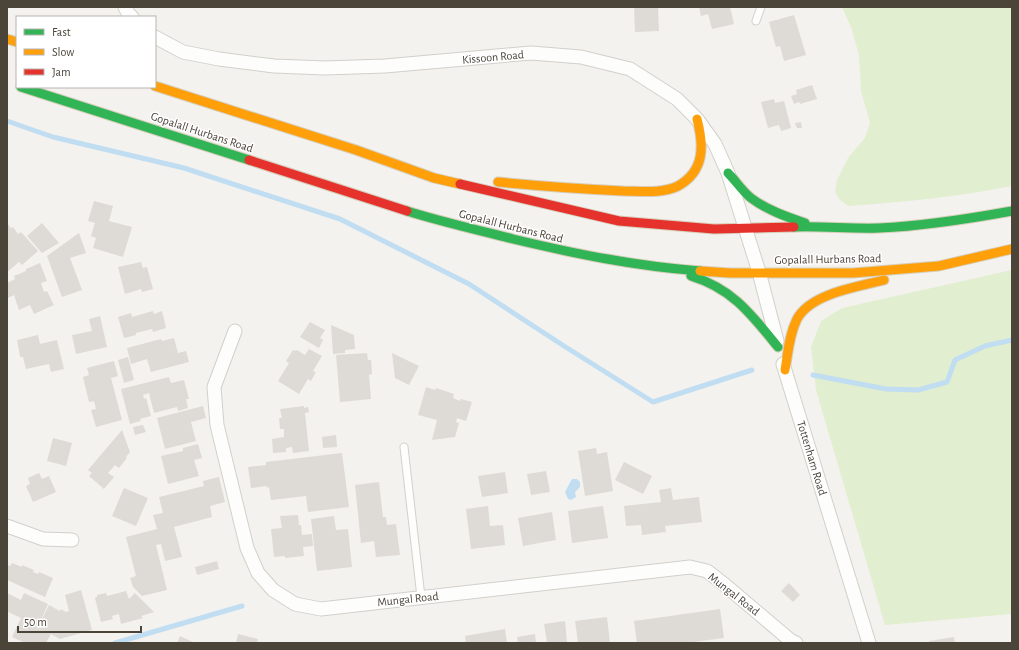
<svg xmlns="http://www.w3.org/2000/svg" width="1019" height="650" viewBox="0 0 1019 650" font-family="'Alegreya Sans',sans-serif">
<rect width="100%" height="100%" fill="#f4f2ee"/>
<g fill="#e1eecf">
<path d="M842,7h170v179c-54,11 -109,16 -164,20l-9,-7 -4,-7 2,-12 11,-22 17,-20 5,-15 -9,-32 -2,-36 -8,-28z"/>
<polygon points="1012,270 1012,614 885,625 816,390 811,347 821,321 842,308"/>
</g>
<polygon fill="#c0ddf1" points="572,479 577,479 580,482 580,487 575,492 576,497 571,500 568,499 565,492"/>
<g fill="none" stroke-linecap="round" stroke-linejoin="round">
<g stroke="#c0ddf1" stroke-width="5">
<polyline points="7,121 53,137 184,168 340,219 469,284 564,346 653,402 752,370"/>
<polyline points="813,375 886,389 918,390 947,382 955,360 985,346 1012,340"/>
<polyline points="115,643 242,606"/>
</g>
</g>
<g fill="#dedbd6">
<polygon points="634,7 658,7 659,31 635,32"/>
<polygon points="699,7 730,7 734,24 712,29 708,14 701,16"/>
<polygon points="794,15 806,55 784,61 780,46 776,47 769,22"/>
<polygon points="812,85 817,99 800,104 799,102 794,104 791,96 797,94 796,90"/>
<polygon points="774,99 775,103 784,101 791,128 781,131 779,125 768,128 761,102"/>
<polygon points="801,122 802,128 797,128 795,123"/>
<polygon points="94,201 113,206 109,221 132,227 123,257 93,248 96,238 91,236 95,223 88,221"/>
<polygon points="7,223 11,228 13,227 18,234 21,232 38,251 22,265 19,262 7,272"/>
<polygon points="42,223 59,243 42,253 27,236"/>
<polygon points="79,233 86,253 70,258 82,290 62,297 47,256"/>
<polygon points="141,262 143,268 147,267 153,289 142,292 141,289 125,294 118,267"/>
<polygon points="40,263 47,281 41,283 44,292 47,291 54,305 34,314 30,305 19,310 14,295 8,298 7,283 15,279 14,276 26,271 26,269"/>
<polygon points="153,311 154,314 162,311 166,328 153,332 152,329 136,333 136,335 124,338 118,317 131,313 132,317"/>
<polygon points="100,316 107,347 76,354 72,335 92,331 89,319"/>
<polygon points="310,322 325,330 320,338 323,340 319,348 300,337"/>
<polygon points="331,325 354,335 355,349 345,350 345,353 333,354"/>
<polygon points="38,335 40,344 57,340 64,369 51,372 49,364 26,369 23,357 20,357 17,340"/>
<polygon points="174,338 178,353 186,351 189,362 151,372 147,359 131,364 127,348 161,339 162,341"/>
<polygon points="309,349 322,356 313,371 316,372 311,381 308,379 299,394 278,381 289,363 286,361 293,350 296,351 297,350 305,355"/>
<polygon points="367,353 368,360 371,360 372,374 369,375 371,399 340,402 336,355"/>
<polygon points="392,353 419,366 409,385 395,378"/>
<polygon points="128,357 134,380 124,383 118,360"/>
<polygon points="114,361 118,376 111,378 122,420 96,427 91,410 96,409 94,401 89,402 83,377 89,375 87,368"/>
<polygon points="169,377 171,383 184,380 189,399 186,399 188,408 178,411 177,407 154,413 149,393 143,395 144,399 146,398 151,416 140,419 141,421 130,424 121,389"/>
<polygon points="426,387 435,390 436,388 454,394 453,398 460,401 461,399 472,402 466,421 457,418 456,422 459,423 455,437 432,440 437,420 418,415"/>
<polygon points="203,406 206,418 191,422 196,441 165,449 157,418"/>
<polygon points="304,406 304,408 308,407 309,412 305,413 309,451 293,453 292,447 286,448 286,452 273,453 272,439 284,437 284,429 280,429 279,418 282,418 280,409"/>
<polygon points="143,425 146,432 135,435 133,427"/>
<polygon points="122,430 130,452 126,457 127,458 119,468 115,465 108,473 114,477 104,489 89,476 92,473 88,470"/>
<polygon points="336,435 337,447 323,448 322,437"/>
<polygon points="53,438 72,443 66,466 47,461"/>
<polygon points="198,444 202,458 194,460 199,476 168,484 161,456 183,451 183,448"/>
<polygon points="596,448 597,454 607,452 613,491 585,496 578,451"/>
<polygon points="342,453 349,507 308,512 306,496 271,500 269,487 267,488 267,486 251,488 248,467 266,465 266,462"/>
<polygon points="624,462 652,476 643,494 615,480"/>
<polygon points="546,471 550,492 531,495 527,474"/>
<polygon points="505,472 508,493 482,497 478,476"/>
<polygon points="39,473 42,479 49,476 56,492 33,502 26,486 30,484 28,478"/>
<polygon points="219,477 225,502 210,506 212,517 174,527 182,557 165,561 161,544 156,545 167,590 142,596 133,587 130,578 136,576 126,537 157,529 153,515 163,513 159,497 204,486 203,481"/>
<polygon points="379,482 383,517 386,517 387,525 396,524 400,555 376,557 374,541 361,543 355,485"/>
<polygon points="124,488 148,498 136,526 112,516"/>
<polygon points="671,488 673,500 699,497 702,522 665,526 666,532 642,535 641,525 626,526 624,506 661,502 659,490"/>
<polygon points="488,506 490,526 503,525 505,545 471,549 466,509"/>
<polygon points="603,506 608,538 572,543 568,511"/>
<polygon points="552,512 556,540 523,546 518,518"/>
<polygon points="298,515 299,525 301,525 302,535 312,534 313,546 303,547 304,556 285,558 285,556 274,557 271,529 282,528 280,516"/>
<polygon points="334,516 336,530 348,529 352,567 317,571 311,519"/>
<polygon points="217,561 219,569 197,575 195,567"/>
<polygon points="12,563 22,567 22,565 34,570 33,572 38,574 39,572 53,578 45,597 7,580 7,565 10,566"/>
<polygon points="789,583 800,595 793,602 781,591"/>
<polygon points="81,590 92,630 60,639 51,634 46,643 25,643 12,637 21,618 8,612 7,616 7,593 21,600 24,593 48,604 36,631 49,605 60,611 61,609 66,612 69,611 65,595"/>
<polygon points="126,591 129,599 135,593 154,612 141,616 143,618 121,624 119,614 112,616 113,619 101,622 95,598 97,597 97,595 106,593 107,596"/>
<polygon points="720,609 724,638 686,643 637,643 634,621"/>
<polygon points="607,617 610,643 578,643 575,621"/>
<polygon points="565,621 567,643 547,643 544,624"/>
<polygon points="505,629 507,643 466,643 465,636"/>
<polygon points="238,634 258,639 257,643 236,643"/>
<polygon points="535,634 536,643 518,643 517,637"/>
<polygon points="180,636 195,643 177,643"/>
<polygon points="954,637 955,643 929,643 929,641"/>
</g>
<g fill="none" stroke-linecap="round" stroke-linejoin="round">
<defs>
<g id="lane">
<polyline points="756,21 761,7"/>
<polyline points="404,447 421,597"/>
</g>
<g id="street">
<polyline points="125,7 128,13 132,17"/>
<polyline points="155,37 183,52 219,59 274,66 325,68 385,66 531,53 581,57 630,69 677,99 697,119 715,144 728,173 759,272 777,341"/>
<polyline points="235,331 214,387 217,425 247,548 258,573 273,590 295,604 321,609 690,567 707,571 725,585 790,640 796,643"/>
<polyline points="783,364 869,643"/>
<polyline points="7,526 43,539 72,540"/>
</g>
<g id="fast">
<polyline points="21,87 249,160"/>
<path d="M728,173c8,8 14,18 23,25 16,12 36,19 54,25"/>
<path d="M407,211c35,11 71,19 106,28 63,15 122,27 187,32"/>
<path d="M794,227c29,-1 57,2 85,1 45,-2 89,-9 133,-17"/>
<path d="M691,276c42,13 60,38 87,71"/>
</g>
<g id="slow">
<polyline points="7,39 17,42"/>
<polyline points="155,86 356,150 434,178 460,184"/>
<path d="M498,182c42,4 83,7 125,9 17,0 39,3 55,-5 27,-15 26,-41 19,-67"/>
<polyline points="700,271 730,273 853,273 939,266 1012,249"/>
<path d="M785,370c3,-17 4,-35 12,-51 14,-26 61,-32 87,-39"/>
</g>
<g id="jam">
<polyline points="249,160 407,211"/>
<polyline points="460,184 619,221 714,229 794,227"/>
</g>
</defs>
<use href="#lane" stroke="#d2d0cb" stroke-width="9"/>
<use href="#street" stroke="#d2d0cb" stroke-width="15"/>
<use href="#fast" stroke="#d6cebb" stroke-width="11"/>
<use href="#slow" stroke="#d6cebb" stroke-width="11"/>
<use href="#jam" stroke="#d6cebb" stroke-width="11"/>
<use href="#lane" stroke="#fdfdfc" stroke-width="7"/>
<use href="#street" stroke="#fdfdfc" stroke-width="13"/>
<use href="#fast" stroke="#30b455" stroke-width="9"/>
<use href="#slow" stroke="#ff9f0a" stroke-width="9"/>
<use href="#jam" stroke="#e5322d" stroke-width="9"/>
</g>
<g text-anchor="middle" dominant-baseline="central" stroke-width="3" stroke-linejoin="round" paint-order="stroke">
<g font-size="12" fill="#4b4439" stroke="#fff">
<text transform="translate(493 57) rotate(-5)">Kissoon Road</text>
<text transform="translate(202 132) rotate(18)">Gopalall Hurbans Road</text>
<text transform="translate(511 226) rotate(14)">Gopalall Hurbans Road</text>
<text transform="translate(828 259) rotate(-1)">Gopalall Hurbans Road</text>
<text transform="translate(812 458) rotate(73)">Tottenham Road</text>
<text transform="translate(734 594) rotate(38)">Mungal Road</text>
<text transform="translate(408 599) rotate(-6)">Mungal Road</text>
</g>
</g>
<rect width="1019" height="650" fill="none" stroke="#4b4439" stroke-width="16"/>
<rect x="16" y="16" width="140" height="72" fill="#ffffff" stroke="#b7b4b0"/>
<rect x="24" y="29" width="20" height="6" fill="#30b455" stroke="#b7b4b0"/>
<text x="52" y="36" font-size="12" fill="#4b4439">Fast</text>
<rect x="24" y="49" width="20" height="6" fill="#ff9f0a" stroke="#b7b4b0"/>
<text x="52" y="56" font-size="12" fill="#4b4439">Slow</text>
<rect x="24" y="69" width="20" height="6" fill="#e5322d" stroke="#b7b4b0"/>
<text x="52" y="76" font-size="12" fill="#4b4439">Jam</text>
<path d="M18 626v6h123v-6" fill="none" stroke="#4b4439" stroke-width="2"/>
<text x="24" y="626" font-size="12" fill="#4b4439" stroke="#ffffff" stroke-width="3" paint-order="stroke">50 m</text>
</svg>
